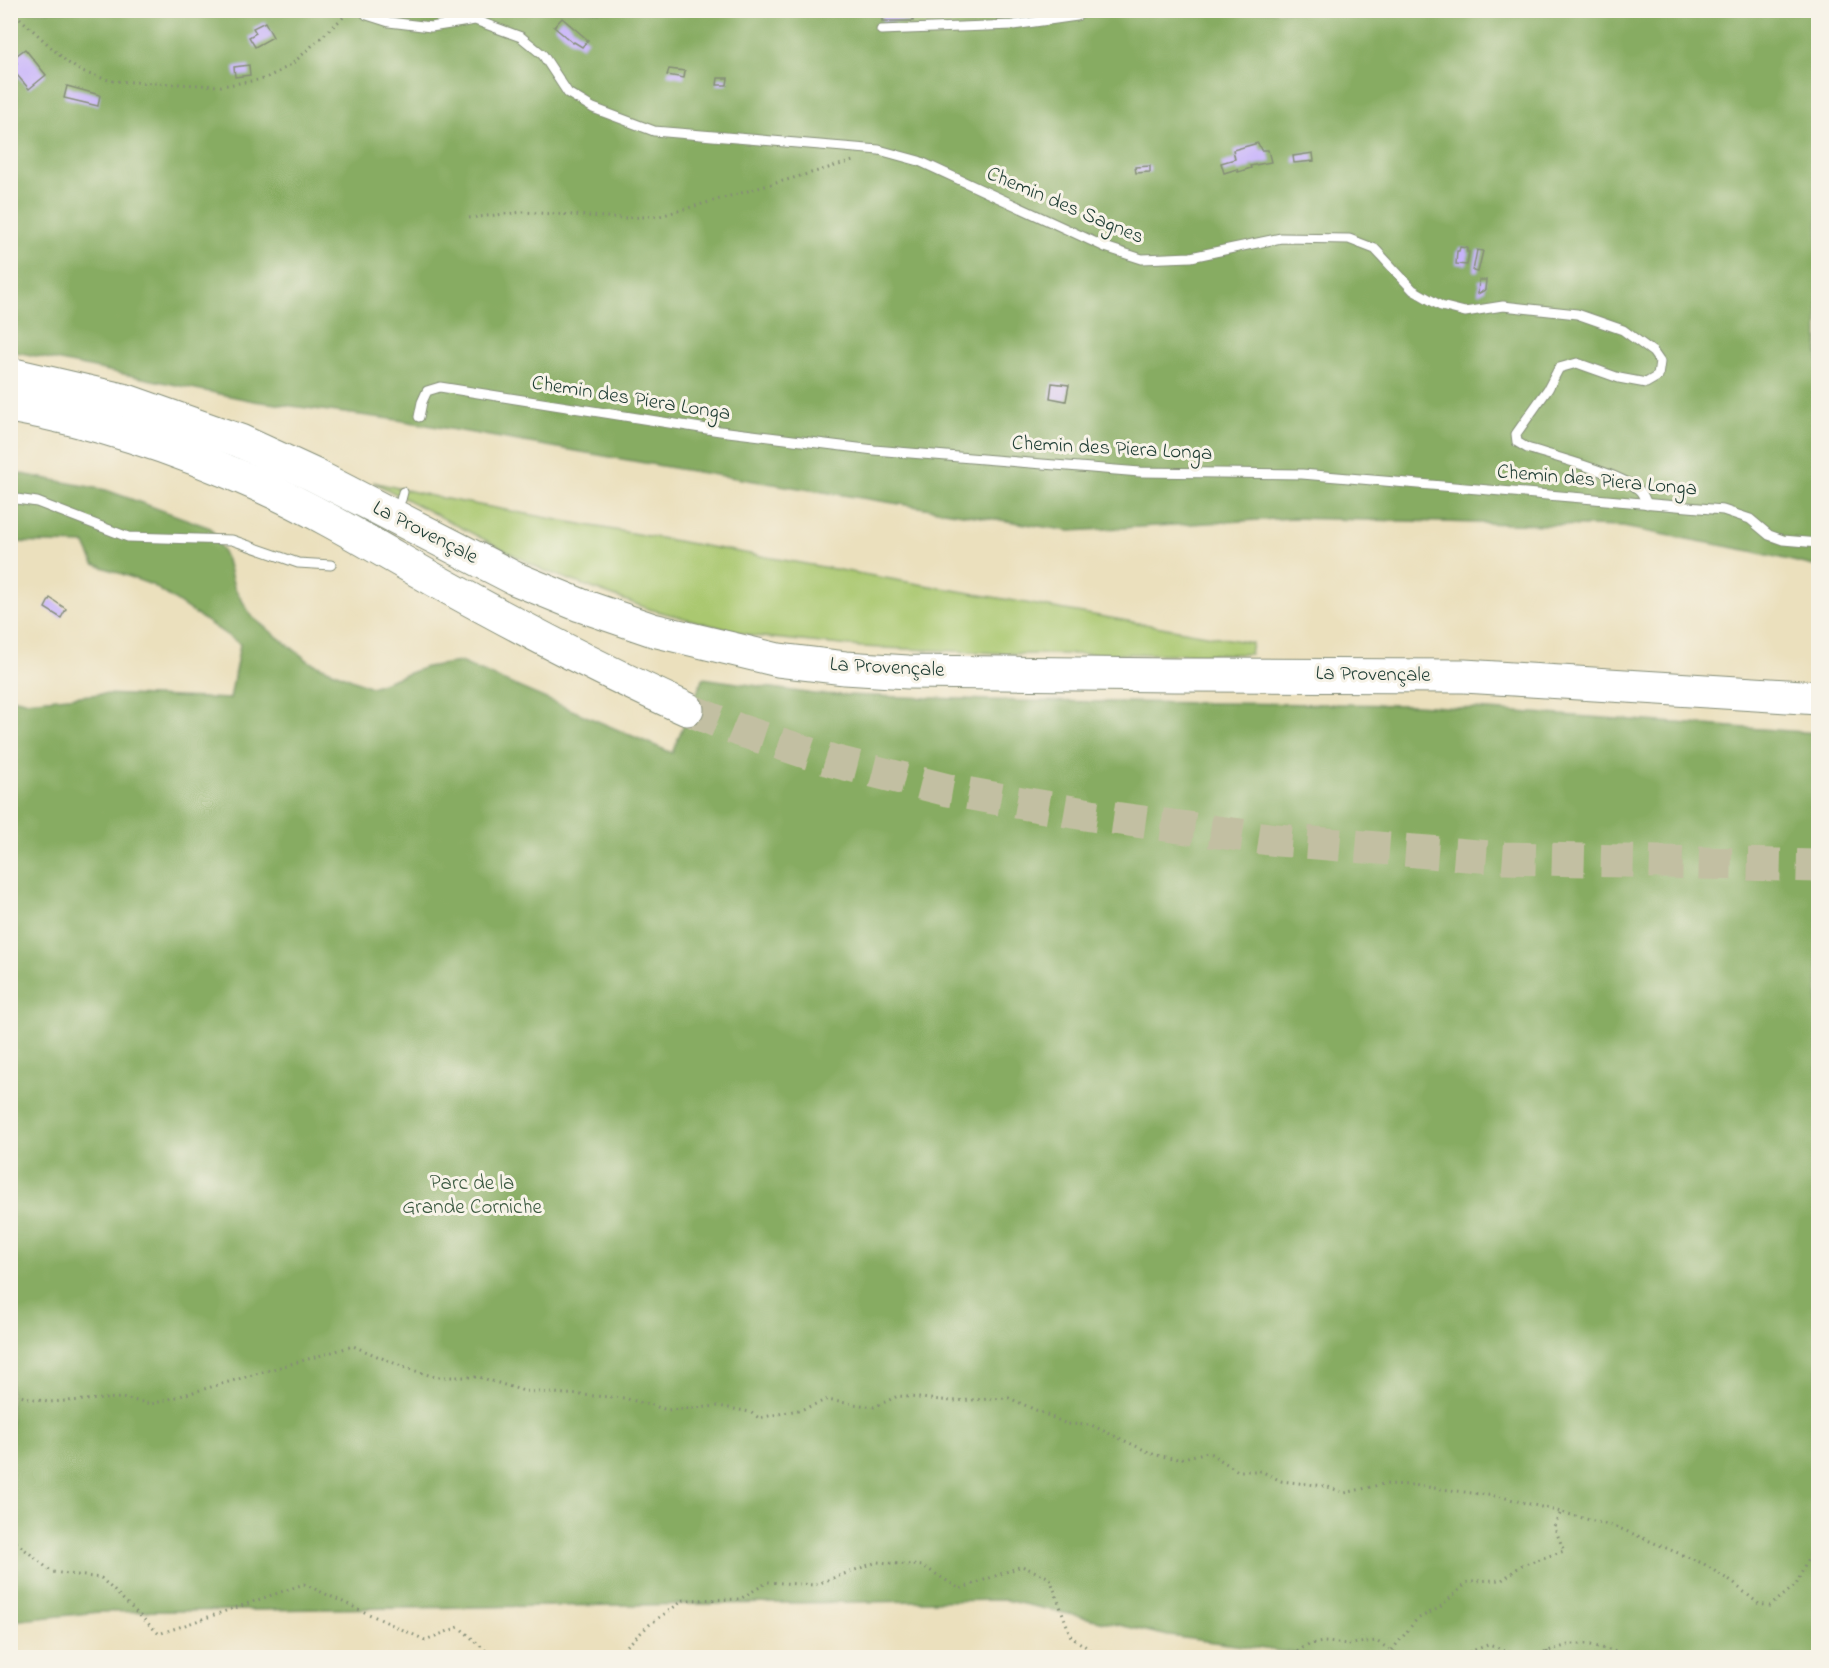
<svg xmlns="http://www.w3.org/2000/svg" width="1829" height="1668" viewBox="0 0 1829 1668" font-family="'Indie Flower',sans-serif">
<rect width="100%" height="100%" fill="#f7f3e8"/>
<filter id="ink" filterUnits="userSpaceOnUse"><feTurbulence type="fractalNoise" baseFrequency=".0167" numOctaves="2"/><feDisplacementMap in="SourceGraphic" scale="12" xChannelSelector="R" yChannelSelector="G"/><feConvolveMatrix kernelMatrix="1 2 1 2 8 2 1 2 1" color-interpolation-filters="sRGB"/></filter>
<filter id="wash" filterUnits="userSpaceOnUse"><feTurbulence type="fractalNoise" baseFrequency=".008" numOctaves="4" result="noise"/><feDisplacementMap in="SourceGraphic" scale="24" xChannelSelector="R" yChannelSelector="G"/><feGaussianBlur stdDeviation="1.35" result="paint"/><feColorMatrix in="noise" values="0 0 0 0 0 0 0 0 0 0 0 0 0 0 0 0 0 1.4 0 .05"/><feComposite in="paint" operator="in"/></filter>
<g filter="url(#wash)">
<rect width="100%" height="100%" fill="#ebe0bd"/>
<polygon fill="#aac870" stroke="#648252" stroke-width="1.5" points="373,482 436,497 569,522 1252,643 1250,654 1021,654 861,647 753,636 649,609 543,570"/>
<g fill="#87ac62" stroke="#53744b" stroke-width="1.5">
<polygon points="11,11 1818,11 1818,567 1751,551 1623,527 1293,518 1070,531 679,469 398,420 254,401 11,351"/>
<polygon points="11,472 106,490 211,528 227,560 234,587 252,617 310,662 371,687 426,667 460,662 672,753 703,678 814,694 1018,701 1416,705 1818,733 1818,1657 1323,1657 1169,1636 1005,1600 99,1612 11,1621 11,698 25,701 101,694 230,699 240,644 152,585 94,564 85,544 11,542"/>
</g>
<g id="blocks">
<g fill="#c7b3fb">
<polygon points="455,10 466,10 466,17 455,18"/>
<rect x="882" y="10" width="31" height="11"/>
<polygon points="949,10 975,10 974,18 959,17 960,14 949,13"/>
<polygon points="562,18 588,40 582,47 574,42 573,43 554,27"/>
<polygon points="265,22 273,37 255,47 249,37 256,33 253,28"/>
<polygon points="25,49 46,75 29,89 11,68 17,63 13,58"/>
<polygon points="249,65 250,75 235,77 234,67"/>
<polygon points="669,69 685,71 684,78 667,75"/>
<polygon points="718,78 728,78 727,85 717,85"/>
<polygon points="67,86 100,95 98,106 64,98"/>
<polygon points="1258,143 1261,150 1268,150 1271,162 1250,166 1251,168 1238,172 1237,169 1224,173 1221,163 1235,159 1233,150"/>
<polygon points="1313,153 1314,161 1294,163 1293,156"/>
<polygon points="1150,166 1150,172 1136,173 1135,167"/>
<polygon points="1460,247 1467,248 1467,252 1469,252 1467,265 1456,264 1457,251 1459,251"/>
<polygon points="1477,250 1483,251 1478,272 1473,271"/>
<polygon points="1479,280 1486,280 1485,290 1478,294"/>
<polygon points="1052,383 1069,385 1066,401 1050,398"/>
<polygon points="50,598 66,609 61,618 45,608"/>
</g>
</g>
</g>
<g filter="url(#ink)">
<use href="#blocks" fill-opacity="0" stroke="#858e78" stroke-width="1.5"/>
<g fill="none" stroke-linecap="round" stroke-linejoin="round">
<polyline stroke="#c2bfa2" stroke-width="33" stroke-dasharray="33 16" stroke-linecap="butt" points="687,709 739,730 833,761 948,790 1091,815 1277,840 1504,858 1818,866"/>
<defs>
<g id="service">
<path d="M362,10l5,5 22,7 42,5 44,-7 46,17 22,18 25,38 25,15 61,23 225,19 40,11 186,86 37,12 49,-2 90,-19 68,1 26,10 38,41 28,16 24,6 38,-6 74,8 46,16 30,22 7,10 -2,14 -12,7 -27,-5 -42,-15 -18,5 -11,21 -32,45 1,8 10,6c25,8 98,27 113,43 3,3 5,9 7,13"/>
<polyline points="881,30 1013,25 1077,16 1086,10"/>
<polyline points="419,417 422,402 427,391 440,387 720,431 874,450 1140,472 1302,474 1723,510 1750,519 1769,535 1783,540 1818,543"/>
<polyline points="10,498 37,502 128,537 232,540 298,563 331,565"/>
<polyline points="401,500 403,492"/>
</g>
<g id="motorway">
<polyline points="10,374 127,401 240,441 314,475 514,578 580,605 653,630 778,660 845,668 908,672 1175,675 1464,676 1818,698"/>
<path d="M10,406c87,15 171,44 251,80 62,28 120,64 179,97 81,45 163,88 247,126"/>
</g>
</defs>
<use href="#service" stroke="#858e78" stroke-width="11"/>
<use href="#motorway" stroke="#858e78" stroke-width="35"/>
<g stroke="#858e78" stroke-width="3" stroke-dasharray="1.5 4.5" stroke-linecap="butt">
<polyline points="11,10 67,62 82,72 112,81 221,86 264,79 291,65 350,11"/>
<polyline points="469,218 523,212 623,218 660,216 853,161"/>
<polyline points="10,1394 48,1402 122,1398 152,1404 353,1346 406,1368 435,1377 479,1377 524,1391 624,1398 668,1410 719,1406 750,1412 759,1418 803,1409 826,1400 874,1407 898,1396 952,1401 1009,1398 1067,1424 1091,1425 1155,1455 1179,1459 1208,1452 1238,1471 1261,1471 1281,1481 1325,1486 1345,1493 1383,1484 1412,1485 1502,1497 1561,1512 1619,1528 1704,1564 1733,1583 1759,1604 1770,1606 1796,1585 1818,1537"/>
<polyline points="10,1541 17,1543 52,1572 101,1578 159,1634 304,1584 425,1640 459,1627 494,1658"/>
<polyline points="1392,1650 1417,1619 1439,1608 1469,1581 1502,1580 1522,1565 1564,1551 1554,1526 1561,1512"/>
<polyline points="1547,1651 1548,1658"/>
<polyline points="614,1658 649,1625 684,1600 740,1599 768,1582 814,1585 877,1562 923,1566 960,1589 1022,1566 1050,1578 1071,1637 1103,1658"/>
<polyline points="1287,1658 1309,1644 1324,1642 1351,1644 1376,1641 1404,1658"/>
<polyline points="1452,1658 1488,1645 1523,1655 1534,1655 1572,1644 1587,1644 1639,1658"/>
</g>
<use href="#service" stroke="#fff" stroke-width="9"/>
<use href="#motorway" stroke="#fff" stroke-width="33"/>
</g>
</g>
<g text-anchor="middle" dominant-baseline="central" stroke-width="6" stroke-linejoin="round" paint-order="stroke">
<g font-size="21" fill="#1f3d34" stroke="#f7f3e8">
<text transform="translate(1065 206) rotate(23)">Chemin des Sagnes</text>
<text transform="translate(631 399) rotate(9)">Chemin des Piera Longa</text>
<text transform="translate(1112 449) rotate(3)">Chemin des Piera Longa</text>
<text transform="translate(1597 481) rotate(5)">Chemin des Piera Longa</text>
<text transform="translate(425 533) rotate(27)">La Provençale</text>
<text transform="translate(887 668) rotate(3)">La Provençale</text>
<text transform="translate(1373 675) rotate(1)">La Provençale</text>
</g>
<g font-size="21" fill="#3b5940" stroke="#f7f3e8">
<text x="472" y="1184">Parc de la<tspan x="472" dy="24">Grande Corniche</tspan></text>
</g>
</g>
<rect width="1829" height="1668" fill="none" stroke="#f7f3e8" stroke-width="36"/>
</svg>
